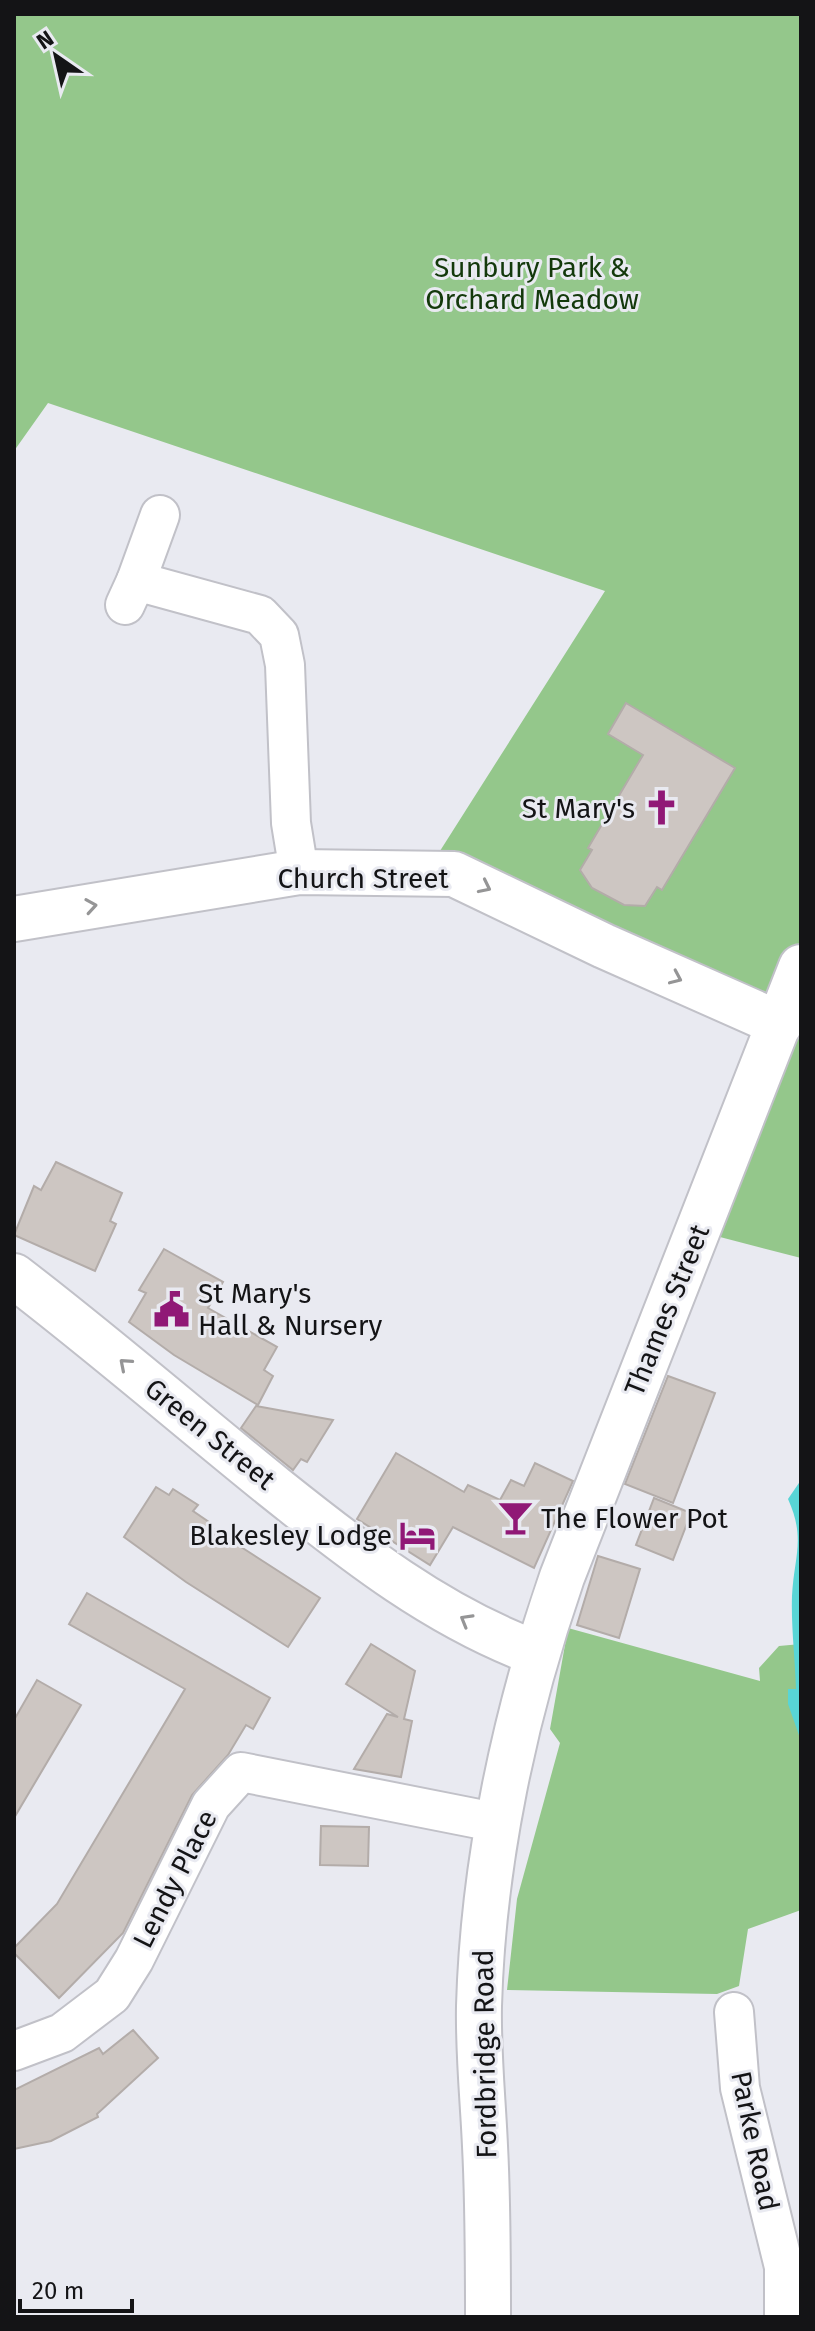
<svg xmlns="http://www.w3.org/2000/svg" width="815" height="2331" viewBox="0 0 815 2331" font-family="'Fira Sans',sans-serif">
<rect width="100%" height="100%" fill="#e9eaf1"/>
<g fill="#94c78b">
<polygon points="14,14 801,14 801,967 780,1024 426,873 605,591 48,403 14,451"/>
<polygon points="801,1011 801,1258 720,1237"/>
<polygon points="568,1628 760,1681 759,1668 779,1646 801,1644 801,1910 748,1929 739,1986 717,1994 507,1990 517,1899 560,1743 550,1729"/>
</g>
<path fill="#58d5d6" d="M801,1480v261l-13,-37v-15h8c-1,-31 -5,-63 -4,-93 2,-40 14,-57 -4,-97z"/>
<g fill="#cdc6c2" stroke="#b3aca9" stroke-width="2">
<polygon points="626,703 735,768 662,890 657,887 645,906 624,905 592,888 580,870 592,850 588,848 643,755 608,734"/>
<polygon points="56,1162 122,1193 110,1221 116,1224 95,1271 14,1235 34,1186 41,1190"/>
<polygon points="164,1249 223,1282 208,1308 277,1347 264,1370 273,1376 258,1405 174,1355 129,1322 146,1293 139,1290"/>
<polygon points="668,1376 715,1393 673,1503 625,1484"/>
<polygon points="256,1406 333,1420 307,1462 301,1459 293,1470 241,1428"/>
<polygon points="396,1453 464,1492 468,1485 500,1500 511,1480 524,1486 535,1463 573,1481 534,1568 453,1527 430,1565 357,1519"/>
<polygon points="156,1487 169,1495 173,1489 198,1505 193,1511 209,1522 207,1525 320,1598 288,1647 186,1582 124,1537"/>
<polygon points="654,1498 691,1513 673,1560 636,1545"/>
<polygon points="598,1556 640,1569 619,1638 577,1625"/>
<polygon points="87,1593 270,1698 253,1729 246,1725 228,1755 192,1795 123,1933 59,1998 14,1953 14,1948 57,1904 185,1689 69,1624"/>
<polygon points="371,1644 415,1671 404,1719 412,1721 401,1777 354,1769 387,1714 398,1717 346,1684"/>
<polygon points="37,1680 81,1705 14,1818 14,1720"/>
<polygon points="321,1826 369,1827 368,1866 320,1865"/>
<polygon points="133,2030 158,2058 97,2114 98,2117 51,2141 14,2149 14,2090 99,2048 103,2054"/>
</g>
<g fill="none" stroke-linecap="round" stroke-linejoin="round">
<defs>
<g id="minor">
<polyline points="136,581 160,515"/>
<polyline points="125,605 136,581 260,615 279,635 285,665 291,823 299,872"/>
<polyline points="734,2012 740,2088 784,2267 784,2317"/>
<polyline points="14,2051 62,2033 112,1995 134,1960 211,1805 241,1772 499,1823"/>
</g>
<g id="tertiary">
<polyline points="14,919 299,872 454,874 604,946 780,1024"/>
<path d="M14,1276c89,68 173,141 261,212 80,64 163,129 261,165"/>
<path d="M488,2317c0,-57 0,-114 -3,-171 -2,-46 -7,-93 -6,-140 4,-144 36,-293 83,-429l239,-610"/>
</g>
</defs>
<use href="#minor" stroke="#c1c1c8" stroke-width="42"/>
<use href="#tertiary" stroke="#c1c1c8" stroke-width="48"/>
<use href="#minor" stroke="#fff" stroke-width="38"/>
<use href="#tertiary" stroke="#fff" stroke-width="44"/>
</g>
<defs><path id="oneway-chevron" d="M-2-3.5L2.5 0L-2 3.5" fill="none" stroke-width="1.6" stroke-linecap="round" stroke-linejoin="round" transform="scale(2)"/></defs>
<g stroke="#959596">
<use href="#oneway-chevron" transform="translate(485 887) rotate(26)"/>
<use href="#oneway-chevron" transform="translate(91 906) rotate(-9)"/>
<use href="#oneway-chevron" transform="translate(676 978) rotate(24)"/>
<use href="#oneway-chevron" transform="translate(125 1364) rotate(-139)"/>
<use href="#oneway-chevron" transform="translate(466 1620) rotate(-150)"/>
</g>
<defs>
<symbol id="church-bare" viewBox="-9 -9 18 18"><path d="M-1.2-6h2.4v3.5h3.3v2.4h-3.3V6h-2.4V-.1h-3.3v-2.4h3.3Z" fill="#901876" stroke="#e9eaf1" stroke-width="2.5" paint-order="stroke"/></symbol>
<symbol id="civic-bare" viewBox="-9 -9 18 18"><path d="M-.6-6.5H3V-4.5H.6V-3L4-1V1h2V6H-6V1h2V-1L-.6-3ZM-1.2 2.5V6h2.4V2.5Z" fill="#901876" stroke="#e9eaf1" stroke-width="2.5" paint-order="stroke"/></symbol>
<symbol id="bar-bare" viewBox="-9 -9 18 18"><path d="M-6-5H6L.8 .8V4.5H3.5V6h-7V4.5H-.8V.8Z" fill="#901876" stroke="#e9eaf1" stroke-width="2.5" paint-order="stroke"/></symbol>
<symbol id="hotel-bare" viewBox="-9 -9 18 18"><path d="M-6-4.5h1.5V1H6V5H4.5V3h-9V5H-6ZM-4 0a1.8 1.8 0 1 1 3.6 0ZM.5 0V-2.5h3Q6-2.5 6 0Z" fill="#901876" stroke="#e9eaf1" stroke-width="2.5" paint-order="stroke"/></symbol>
</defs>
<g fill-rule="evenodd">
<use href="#church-bare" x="636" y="782" width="51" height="51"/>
<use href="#civic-bare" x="146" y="1284" width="51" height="51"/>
<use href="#bar-bare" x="490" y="1492" width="51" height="51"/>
<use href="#hotel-bare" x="392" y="1510" width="51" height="51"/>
</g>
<g text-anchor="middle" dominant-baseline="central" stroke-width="6" stroke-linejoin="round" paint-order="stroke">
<g font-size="28" fill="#13390b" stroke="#e9eaf1">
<text x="532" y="267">Sunbury Park &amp;<tspan x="532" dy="32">Orchard Meadow</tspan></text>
</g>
<g font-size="28" fill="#141416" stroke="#e9eaf1" text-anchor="end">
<text x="635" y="808">St Mary's</text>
<text x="198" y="1293" text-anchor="start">St Mary's<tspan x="198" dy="32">Hall &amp; Nursery</tspan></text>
<text x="541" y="1518" text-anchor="start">The Flower Pot</text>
<text x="392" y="1535">Blakesley Lodge</text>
</g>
<g font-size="28" fill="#141416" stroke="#e9eaf1">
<text x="363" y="878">Church Street</text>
<text transform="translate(667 1310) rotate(-68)">Thames Street</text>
<text transform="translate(210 1434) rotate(39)">Green Street</text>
<text transform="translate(175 1879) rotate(-63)">Lendy Place</text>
<text transform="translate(485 2054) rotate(-91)">Fordbridge Road</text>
<text transform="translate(755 2141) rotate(78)">Parke Road</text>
</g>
</g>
<rect width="815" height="2331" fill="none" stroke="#141416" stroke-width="32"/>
<g transform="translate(56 56) rotate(326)" stroke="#e9eaf1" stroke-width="6" paint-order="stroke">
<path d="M0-6L14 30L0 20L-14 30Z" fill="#141416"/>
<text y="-12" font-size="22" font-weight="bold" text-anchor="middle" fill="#141416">N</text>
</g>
<path d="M20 2299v12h112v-12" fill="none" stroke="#141416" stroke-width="4"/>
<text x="32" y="2299" font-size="24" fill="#141416" stroke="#e9eaf1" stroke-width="6" paint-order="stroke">20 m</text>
</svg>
